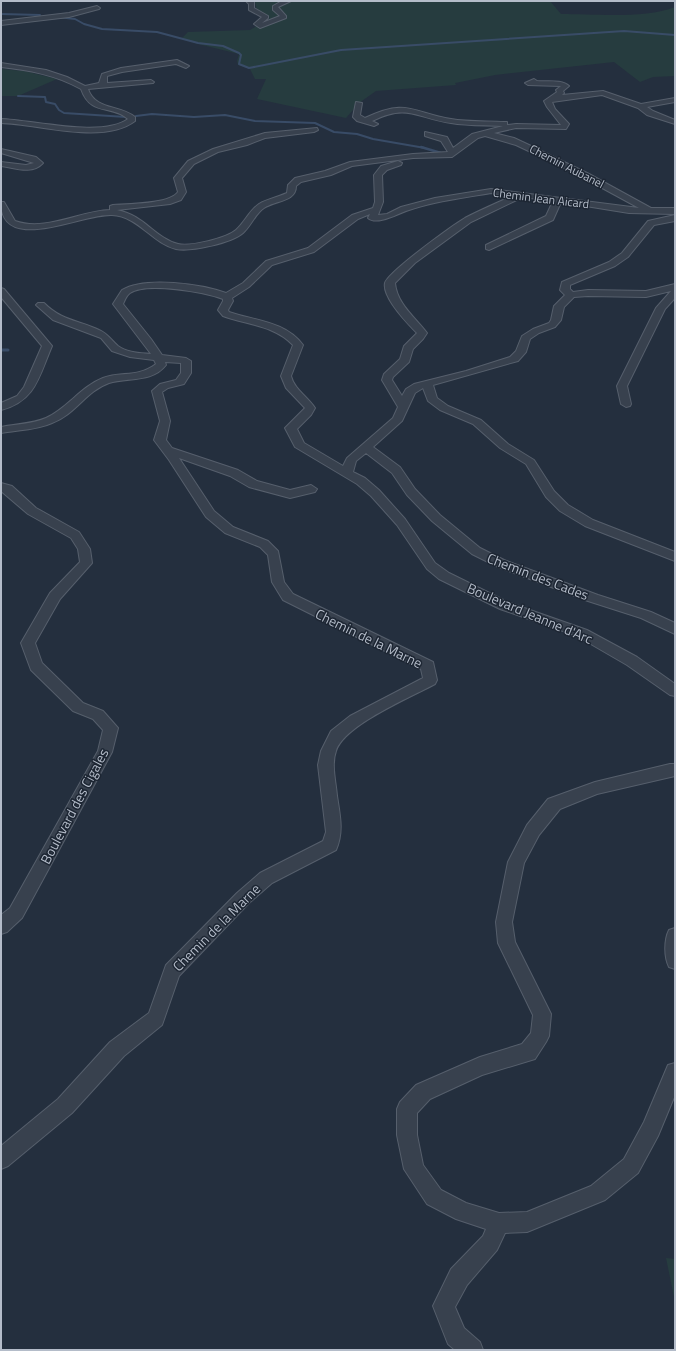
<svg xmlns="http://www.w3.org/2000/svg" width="676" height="1351" viewBox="0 0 676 1351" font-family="'Titillium Web',sans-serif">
<rect width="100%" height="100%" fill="#242f3e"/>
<g fill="#263c3f">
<path d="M259,1h291l11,13c33,0 84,5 114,-7v69l-22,1 -13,5 -26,-20 -119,13 -40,8 1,2 -80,6 -17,12 -13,15 -89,-19 9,-20h-11l-5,-10 -12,-4 -1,-4 2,-7 -41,-10 -16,-6 6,-6 62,-2 20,-12 -13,-7 -2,-9z"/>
<polygon points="1,69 24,71 57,79 18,96 1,96"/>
<polygon points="666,1258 675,1259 675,1302"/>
</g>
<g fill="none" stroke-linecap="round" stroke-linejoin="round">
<g stroke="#394c67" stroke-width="2">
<polyline points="1,14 40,15"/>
<polyline points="58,17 75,19 84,24 102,29 157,32 198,43 223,46 239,53 241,55 239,64 249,68 341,50 624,31 675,35"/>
<polyline points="18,96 45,97 46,102 55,104 59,110 64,113 126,117"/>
<polyline points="136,116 152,114 194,117 225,115 255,121 315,123 334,132 357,134 373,139 425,148"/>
</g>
<polyline stroke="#394c67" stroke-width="2.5" points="421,147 441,153"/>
<polyline stroke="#394c67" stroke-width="3" points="1,350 8,350"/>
<defs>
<g id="street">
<polygon points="246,1 254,2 254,8 268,16 268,18 262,23 280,16 273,10 273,6 282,1 291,1 278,7 286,16 286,18 260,28 254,24 262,17 249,10 249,4"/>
<polygon points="97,6 100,8 99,9 69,17 1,25 1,21 69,13"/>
<path d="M177,60l12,6 -3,2 -10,-4 -54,8 -15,4v7l44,-3 3,2 -1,1 -65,6c8,22 31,15 47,28v4c-32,24 -96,3 -134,2v-4c32,1 101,19 127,0 -17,-15 -37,-2 -47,-30 -25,-14 -52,-19 -80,-22v-4l45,7 21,7 18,9 14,-3 3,-9 19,-6z"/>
<path d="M534,79l3,2c10,1 25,-2 32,5l-6,5 1,2 -2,2 41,-4 38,13 34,-6v4l-28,5 6,4 22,9v4l-28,-9 -9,-7 -36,-13 -50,7 3,7 14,15 -3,5 -50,-1 -22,5 20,5 15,7 60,29 62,34h24v6l-46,-1 -68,-11 -8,18 -64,30 -3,-1v-4l60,-29 7,-15 -30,-4 -52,25 -56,41 -20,20c2,21 20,34 32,50l-4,6 -10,10 -4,13 -16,15 -1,3 10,16 4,-7 8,-5 52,-13 44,-14 6,-6 6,-15 11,-7 16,-6 2,-3 3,-14 11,-11 -5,-5 2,-8 47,-20 13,-9 26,-32 27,-6v6l-21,4 -26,32 -13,9 -45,19v4l3,3 15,-2 58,1 29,-7v14l-10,11 -38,77 4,18 -1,2 -4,1 -5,-3 -4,-18 39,-78 15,-17 -25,6 -58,-1 -14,1 -10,10 -3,13 -6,7 -16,6 -9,6 -4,13 -8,9 -85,24 4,13 11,8 33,14 27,24 26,16 20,31 14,14 25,15 82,32v9l-90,-35 -25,-15 -14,-14 -20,-33 -26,-16 -27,-24 -33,-14 -12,-9 -5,-13 -8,5 -13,28 -29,26 27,20 15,22 25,26 40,33 24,12 94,35 53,17 24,11v11l-34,-16 -53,-17 -92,-35 -24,-12 -40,-33 -25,-26 -15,-22 -26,-20 -10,8 -3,11 12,6 14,12 26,29 30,44 14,10 61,30 77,27 50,27 38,27v12l-5,-1 -43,-30 -50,-29 -77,-27 -61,-30 -12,-10 -30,-44 -26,-29 -14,-12 -62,-37 -10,-19 20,-20 -19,-20 -5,-12 12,-31c-19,-20 -46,-20 -70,-29l-5,-6 5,-9v-2c-18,-7 -77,-17 -93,-6 -4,3 -5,7 -7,11l28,35 11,16 24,3 5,3v12l-7,11 -16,4 -6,4 8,29 -4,19 6,8 66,22 19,11 33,9 21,-5 6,4 -2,3 -25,6 -41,-11 -19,-11 -51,-18 35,53 19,16 35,14 10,10 6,31 9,12 140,68 4,18 -2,4c-24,13 -91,41 -99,67 -5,14 0,31 1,45 3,19 7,36 -1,54l-64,33 -23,20 -70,73 -17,49 -38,31 -52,57 -64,53 -7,3v-23l57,-47 52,-57 39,-29 17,-48 71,-72 23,-20 63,-32 3,-9 -8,-67 3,-14 10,-20 19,-15 73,-38 -2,-9 -138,-69 -11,-18 -4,-27 -8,-8 -35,-14 -19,-16 -37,-57 -15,-20 6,-19 -8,-30 8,-7 16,-4 5,-7v-10l-16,-1 1,3c-14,18 -37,12 -57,18 -23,8 -34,32 -57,40 -15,7 -35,7 -51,10v-6c14,-3 32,-3 45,-9 22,-10 34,-31 57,-40 19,-7 34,0 53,-14l-2,-4 -24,-3 -18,-6 -11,-13 -48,-18 -17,-15 2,-2h6c18,18 34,17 55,27 9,4 12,10 19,16 9,7 23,7 33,8l-38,-50 9,-14c23,-14 80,-6 104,3l17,-10 23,-22 42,-13 44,-33 21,-7 2,-6 -1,-27 7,-9 17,-5 4,2 -1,2 -14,5 -5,5 1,27 -5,13 9,-1 14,-7 34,-9 56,-9 148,19 -68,-37 -55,-26 -31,-9 -7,2 -26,19 -39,1 -61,8 -21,9 -30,7 -5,4c0,16 -20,14 -32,22 -9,6 -13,18 -21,25 -11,10 -53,19 -67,16 -24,-6 -38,-33 -64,-34 -29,-2 -111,41 -111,-13h3l11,19c31,11 64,-10 95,-11v-4l3,-1c15,-1 57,-1 65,-13l-4,-14 14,-17 25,-12 52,-16 52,-5 1,2 -4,2 -49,6 -18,7 -29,7 -24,12 -12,14 4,14 -5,8 -11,4 -53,6c27,5 38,28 61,34 12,3 49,-6 58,-14 9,-8 13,-19 23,-26 8,-5 19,-7 28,-11l1,-8 7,-7 30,-7 25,-9 63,-8 35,-2 -7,-11 -16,-5v-4l22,5 6,11 19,-14 31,-8c-17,-1 -35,0 -52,-3 -35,-5 -43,-20 -79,-2l6,3 -4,2 -17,-5 -4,-4 3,-15 6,1 -2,12 5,3c42,-20 46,-6 86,1 17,3 36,2 53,3h3v3l9,-1 45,1 -14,-18 -3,-6 13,-9 -1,-2 5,-4 -33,-1 -3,-2zM491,193l21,3c-15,7 -32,14 -47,22 -12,7 -77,54 -80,65 -3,14 23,41 32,50l-13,13 -4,13 -16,15 -2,6 16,27 -5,11 -46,40 -4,8 -39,-23 -7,-14 14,-14 4,-7c-7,-11 -21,-19 -24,-32l12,-31c-18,-24 -48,-24 -74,-33l-1,-2 5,-9 -1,-3 17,-11 23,-22 42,-13 44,-33 12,-5 -2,4c9,8 31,-5 41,-8 26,-9 54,-12 82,-17z"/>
<path d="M1,149l35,8 7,6c-11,12 -28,5 -42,3v-4l25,3 8,-2 -33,-10z"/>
<path d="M1,288l3,1 48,57c-13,30 -16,55 -51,64v-7l16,-7 7,-9 18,-41 -41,-49z"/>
<polygon points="1,483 12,486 36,508 79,532 90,549 92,563 60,599 35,643 42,663 83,703 103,711 118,728 112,752 22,918 7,932 1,934 1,915 10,908 98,751 103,730 93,719 73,711 31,670 21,643 50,593 80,562 78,549 71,538 28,514 1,491"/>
<polygon points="670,764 675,764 675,776 597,794 560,809 539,835 524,863 512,922 515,942 551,1014 549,1036 546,1042 535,1059 482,1075 430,1099 417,1113 417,1135 423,1165 441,1190 466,1203 499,1213 527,1212 591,1186 624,1159 644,1122 668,1065 675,1063 675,1095 658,1136 638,1173 605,1200 527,1232 505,1233 497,1250 467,1285 455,1307 464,1328 480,1342 483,1350 455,1350 448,1344 433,1306 451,1269 483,1236 486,1229 456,1219 427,1204 404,1169 397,1135 397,1109 400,1102 416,1085 480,1057 522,1044 531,1033 533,1015 498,943 496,922 508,862 527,825 548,799 595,782"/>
<path d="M675,928v41l-6,-2c-5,-10 -5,-27 0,-37z"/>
</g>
</defs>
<use href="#street" stroke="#565f6c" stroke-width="2"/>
<use href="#street" fill="#38414e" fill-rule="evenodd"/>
</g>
<g text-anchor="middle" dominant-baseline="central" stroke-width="3" stroke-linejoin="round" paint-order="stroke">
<g font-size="12" fill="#b4bcc9" stroke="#1d2633">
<text transform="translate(567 166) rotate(27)">Chemin Aubanel</text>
<text transform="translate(541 198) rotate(7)">Chemin Jean Aicard</text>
</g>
<g font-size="14" fill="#b4bcc9" stroke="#1d2633">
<text transform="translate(538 576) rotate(21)">Chemin des Cades</text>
<text transform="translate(530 613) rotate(23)">Boulevard Jeanne d'Arc</text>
<text transform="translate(369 638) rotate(26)">Chemin de la Marne</text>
<text transform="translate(74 806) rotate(-62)">Boulevard des Cigales</text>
<text transform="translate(216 927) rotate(-45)">Chemin de la Marne</text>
</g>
</g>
<rect width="676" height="1351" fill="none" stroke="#b4bcc9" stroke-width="4"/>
</svg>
